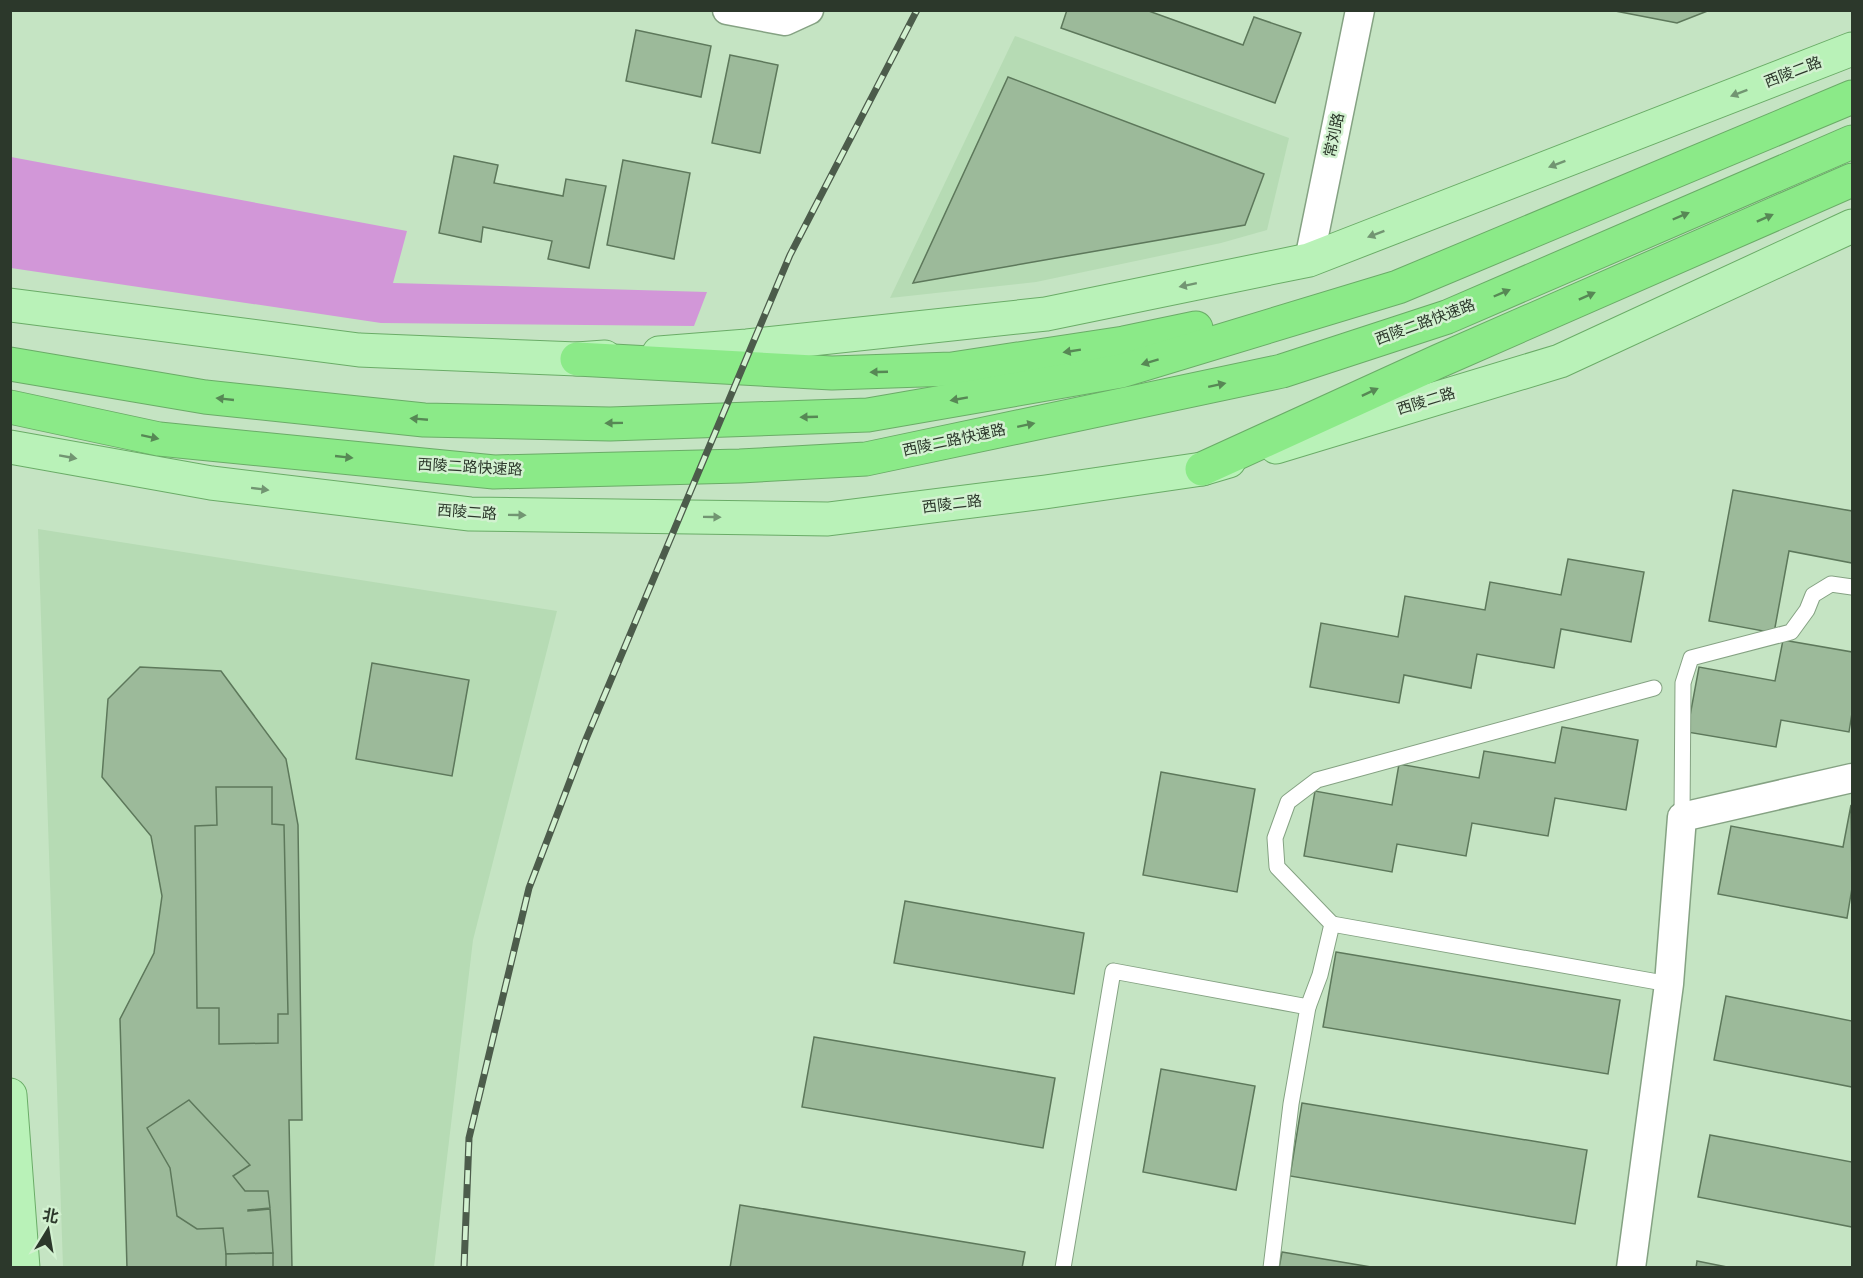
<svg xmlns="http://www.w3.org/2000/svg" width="1863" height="1278" viewBox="0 0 1863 1278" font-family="Rubik,'Noto Sans SC',sans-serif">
<rect width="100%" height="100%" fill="#c5e4c3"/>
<g fill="#b6dbb4">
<polygon points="1015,36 1289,138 1267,230 1221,243 1036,282 890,298"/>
<polygon points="38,529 557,611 473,940 434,1267 63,1267"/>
</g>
<polygon fill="#d297d8" points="11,157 407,231 393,283 707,292 694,326 381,323 11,268"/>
<g fill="#9cba9a" stroke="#5d785b" stroke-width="1.5">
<polygon points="1067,10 1146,10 1243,45 1254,17 1301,33 1275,103 1061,28"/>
<polygon points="1610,10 1710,10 1677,23"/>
<polygon points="636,30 711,46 701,97 626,81"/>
<polygon points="730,55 778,65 760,153 712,143"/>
<polygon points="1008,77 1264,174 1245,225 913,283"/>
<polygon points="454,156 498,165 494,183 563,196 566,179 606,186 589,268 548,259 552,241 483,227 481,242 439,233"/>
<polygon points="623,160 690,173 674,259 607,245"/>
<polygon points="1733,490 1852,511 1852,563 1789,551 1774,633 1709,621"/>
<polygon points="1568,559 1644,572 1631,642 1561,629 1554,668 1477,654 1471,688 1404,675 1399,703 1310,687 1321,623 1398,637 1405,596 1485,610 1490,582 1561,595"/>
<polygon points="1783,640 1852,652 1852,713 1849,732 1781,720 1776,747 1687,732 1699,667 1775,681"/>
<polygon points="372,663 469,680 452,776 356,759"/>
<polygon points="140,667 221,671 286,759 298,825 302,1120 289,1120 292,1268 127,1268 120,1019 154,953 162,896 151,836 102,777 108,699"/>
<polygon points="1562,727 1638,740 1626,810 1555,798 1548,836 1472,823 1466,856 1397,844 1392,872 1304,856 1315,791 1392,805 1399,764 1479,778 1484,751 1555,763"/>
<polygon points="1161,772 1255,789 1237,892 1143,875"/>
<polygon points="216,787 272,787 272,824 284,825 288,1014 278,1014 278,1043 219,1044 219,1008 197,1008 195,826 217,825"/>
<polygon points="1851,805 1852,888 1847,918 1718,894 1731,826 1843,847"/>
<polygon points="905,901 1084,933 1074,994 894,963"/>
<polygon points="1336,952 1620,1000 1608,1074 1323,1027"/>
<polygon points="1726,996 1852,1021 1852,1087 1714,1060"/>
<polygon points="814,1037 1055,1078 1043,1148 802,1107"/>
<polygon points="1161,1069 1255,1086 1236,1190 1143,1172"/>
<polygon points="189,1100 250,1165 233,1176 245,1191 268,1191 270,1208 248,1210 248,1211 270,1209 273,1253 226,1254 223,1228 197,1229 177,1216 170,1168 147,1128"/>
<polygon points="1302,1103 1587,1150 1575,1224 1290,1176"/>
<polygon points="1710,1135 1852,1162 1852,1227 1698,1197"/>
<polygon points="740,1205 1025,1252 1022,1268 730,1268"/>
<polygon points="1282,1252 1377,1268 1279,1268"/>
<polygon points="273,1253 273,1268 226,1268 226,1254"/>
<polygon points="1697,1261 1732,1268 1696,1268"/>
</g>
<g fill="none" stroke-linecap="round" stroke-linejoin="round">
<defs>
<g id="lane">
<polyline points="1682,817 1683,683 1691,658 1791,632 1807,610 1813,595 1831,584 1852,587"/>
<polyline points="1332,924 1669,984"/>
<polyline points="1308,1007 1320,975 1332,924 1277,867 1275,838 1288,802 1317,780 1654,688"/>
<polyline points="1063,1268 1113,971 1308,1007 1291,1104 1271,1268"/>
</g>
<g id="street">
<polyline points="727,10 785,21 809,10"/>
<polyline points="1309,260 1360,10"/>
<polyline points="1631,1268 1669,984 1682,817 1852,778"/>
</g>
<g id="primary">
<polyline points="10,305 359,350 577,359 605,357"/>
<polyline points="659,353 747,346 1046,314 1309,260 1852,49"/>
<polyline points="10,447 211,483 470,514 828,519 1045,492 1202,469 1229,461"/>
<polyline points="1276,447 1560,361 1852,226"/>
<polyline points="10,1095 23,1268"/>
</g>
<g id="highway">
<polyline points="577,359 832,373 952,369 1124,343 1196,328"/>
<polyline points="10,364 205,397 424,420 610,424 868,415 1121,371 1398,287 1852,97"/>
<polyline points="10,407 159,439 494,472 740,466 866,459 1282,371 1447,317 1852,142"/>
<polyline points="1202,469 1439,361 1852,180"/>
</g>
</defs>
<use href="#lane" stroke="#85a283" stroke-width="17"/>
<use href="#street" stroke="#85a283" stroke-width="31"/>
<use href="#primary" stroke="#6aac67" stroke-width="35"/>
<use href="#highway" stroke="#6aac67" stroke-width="35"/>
<use href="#lane" stroke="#fff" stroke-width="15"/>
<use href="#street" stroke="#fff" stroke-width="28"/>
<use href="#primary" stroke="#b9f2b8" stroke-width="33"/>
<use href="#highway" stroke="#8bea88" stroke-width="33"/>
<defs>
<polyline id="rail" points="464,1268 469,1138 529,888 586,739 790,255 917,10"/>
</defs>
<use href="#rail" stroke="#4c5c4b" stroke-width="7"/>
<use href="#rail" stroke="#d2f1d0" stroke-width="4.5" stroke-dasharray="14" stroke-linecap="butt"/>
</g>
<defs><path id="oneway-solid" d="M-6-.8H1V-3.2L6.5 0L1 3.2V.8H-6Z" transform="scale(1.5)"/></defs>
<g fill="#729572">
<use href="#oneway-solid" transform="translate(1739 93) rotate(159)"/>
<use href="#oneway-solid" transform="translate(1557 164) rotate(159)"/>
<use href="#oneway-solid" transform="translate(1376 234) rotate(159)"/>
<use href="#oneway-solid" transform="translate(1188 285) rotate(168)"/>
<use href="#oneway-solid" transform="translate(68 457) rotate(10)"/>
<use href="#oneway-solid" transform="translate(260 489) rotate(7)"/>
<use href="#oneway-solid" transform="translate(517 515) rotate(1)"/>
<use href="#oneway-solid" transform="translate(712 517) rotate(1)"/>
</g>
<g fill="#578855">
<use href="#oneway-solid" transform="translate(1681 216) rotate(-23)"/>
<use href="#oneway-solid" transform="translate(1765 218) rotate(-24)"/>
<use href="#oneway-solid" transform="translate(1502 293) rotate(-23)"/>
<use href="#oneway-solid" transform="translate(1587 296) rotate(-24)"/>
<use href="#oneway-solid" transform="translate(1072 351) rotate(171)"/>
<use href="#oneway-solid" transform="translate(1150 362) rotate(163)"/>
<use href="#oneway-solid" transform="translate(879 372) rotate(178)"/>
<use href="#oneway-solid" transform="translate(1217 385) rotate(-12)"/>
<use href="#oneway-solid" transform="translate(1370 392) rotate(-25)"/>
<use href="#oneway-solid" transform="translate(225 399) rotate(-174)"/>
<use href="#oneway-solid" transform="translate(959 399) rotate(170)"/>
<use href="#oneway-solid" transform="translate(809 417) rotate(178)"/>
<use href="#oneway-solid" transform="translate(419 419) rotate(-175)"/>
<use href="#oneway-solid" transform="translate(614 423) rotate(179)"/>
<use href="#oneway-solid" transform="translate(1026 425) rotate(-12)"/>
<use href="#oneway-solid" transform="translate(150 437) rotate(12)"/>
<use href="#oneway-solid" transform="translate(344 457) rotate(6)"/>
</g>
<g text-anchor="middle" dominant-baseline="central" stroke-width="5" stroke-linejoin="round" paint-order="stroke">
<g font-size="15" fill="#2c382b" stroke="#d2f1d0">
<text transform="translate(1793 72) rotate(-21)">西陵二路</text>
<text transform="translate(1334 135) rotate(-78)">常刘路</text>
<text transform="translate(1425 322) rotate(-20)">西陵二路快速路</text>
<text transform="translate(1426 401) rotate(-17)">西陵二路</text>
<text transform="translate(954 440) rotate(-12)">西陵二路快速路</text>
<text transform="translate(470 467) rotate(3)">西陵二路快速路</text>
<text transform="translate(952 504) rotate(-7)">西陵二路</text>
<text transform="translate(467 512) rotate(4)">西陵二路</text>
</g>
</g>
<rect width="1863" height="1278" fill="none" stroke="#2c382b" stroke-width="24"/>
<g transform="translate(48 1230) rotate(11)" stroke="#d2f1d0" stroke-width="4.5" paint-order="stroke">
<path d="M0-4.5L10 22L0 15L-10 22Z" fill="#2c382b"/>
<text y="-9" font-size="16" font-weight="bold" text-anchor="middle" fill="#2c382b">北</text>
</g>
</svg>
